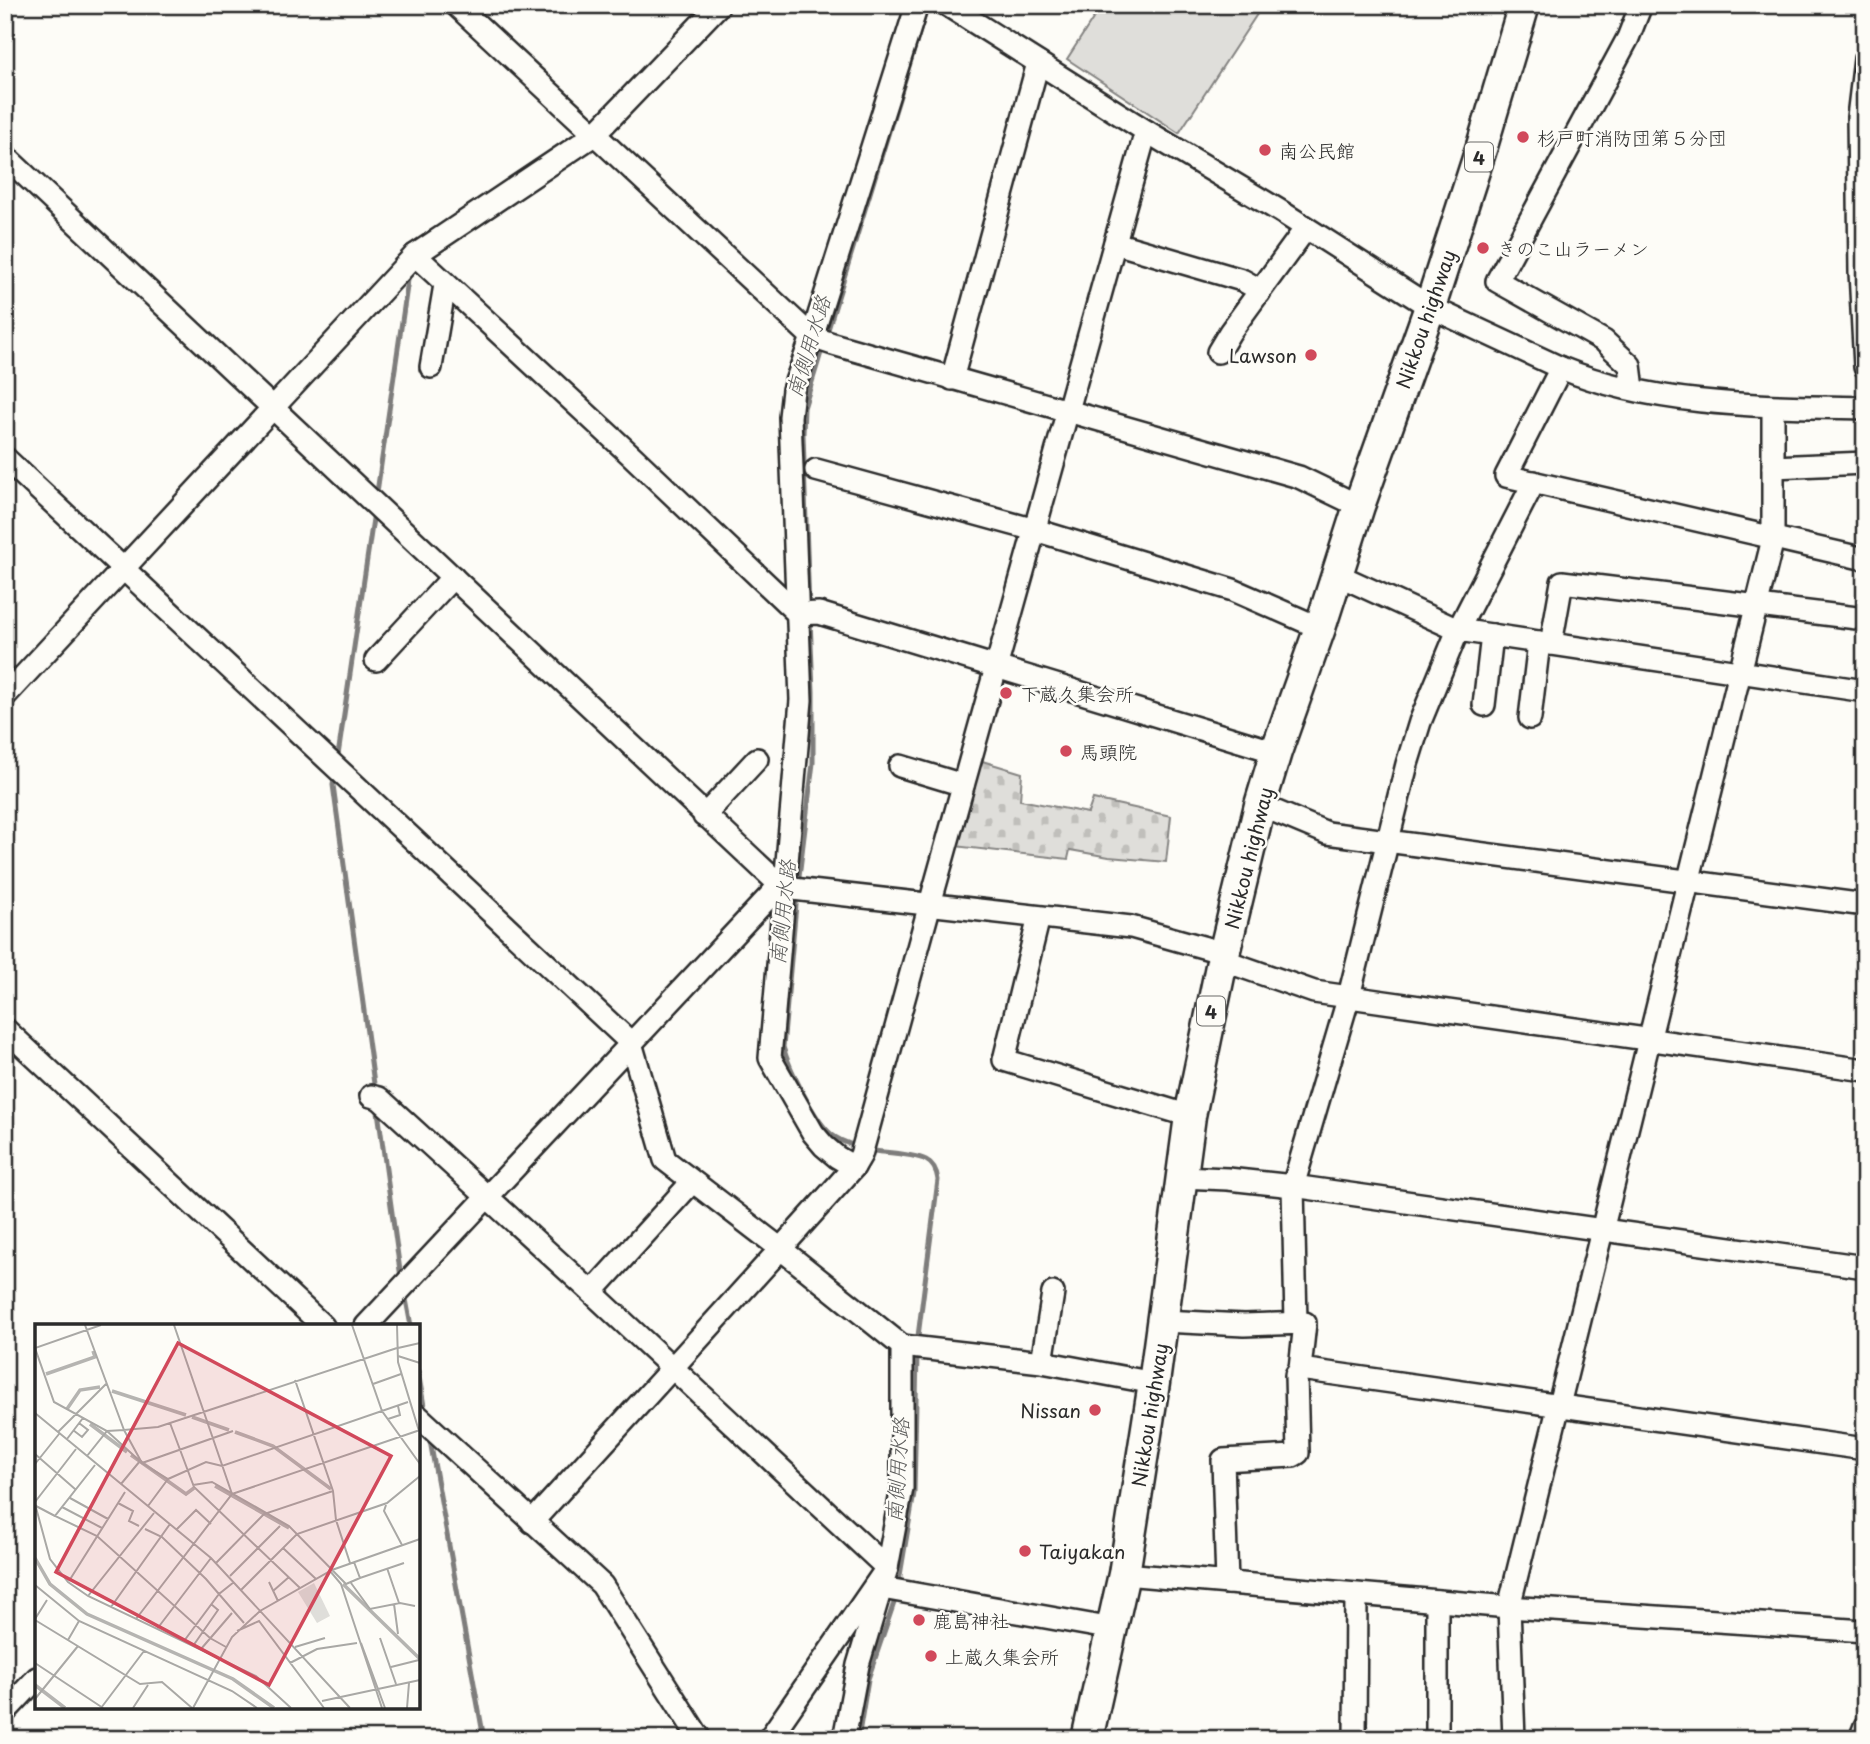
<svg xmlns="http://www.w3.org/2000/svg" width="1870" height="1744" viewBox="0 0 1870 1744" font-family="'Playpen Sans','Klee One',sans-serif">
<defs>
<pattern id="cemetery-stones" width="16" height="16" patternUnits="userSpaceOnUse" patternTransform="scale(1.75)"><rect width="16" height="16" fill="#dfdeda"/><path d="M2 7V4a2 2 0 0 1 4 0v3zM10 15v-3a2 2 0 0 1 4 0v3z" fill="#c0bfbb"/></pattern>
</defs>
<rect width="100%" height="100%" fill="#fdfcf7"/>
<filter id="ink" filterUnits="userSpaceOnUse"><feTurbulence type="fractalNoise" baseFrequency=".0143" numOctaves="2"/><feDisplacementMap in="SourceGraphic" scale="14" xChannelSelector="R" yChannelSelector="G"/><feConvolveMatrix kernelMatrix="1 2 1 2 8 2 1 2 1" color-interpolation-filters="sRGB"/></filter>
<g filter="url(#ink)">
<polygon fill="url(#cemetery-stones)" stroke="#858482" stroke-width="2" points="979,760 1022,773 1020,800 1088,813 1093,799 1171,816 1166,862 1109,857 1070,850 1068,859 954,846"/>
<polygon fill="#dfdeda" stroke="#858482" stroke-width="2" points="1102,5 1263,5 1179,133 1067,59"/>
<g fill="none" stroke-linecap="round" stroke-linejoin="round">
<g stroke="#7e7d7b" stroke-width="5">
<polyline points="826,336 927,8"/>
<polyline points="376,499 409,273"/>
<polyline points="809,609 803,434 804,408 823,346"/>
<polyline points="337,762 374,512"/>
<polyline points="335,775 333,785 375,1091"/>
<polyline points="798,885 813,763 813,691 810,619"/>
<path d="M797,894l-14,153c6,21 32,75 49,88 7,6 18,9 26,12"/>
<polyline points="377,1104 401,1278"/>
<path d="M867,1150c17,3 44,3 59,10 8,4 11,12 12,20l-21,164"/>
<polyline points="405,1294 411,1326"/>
<polyline points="418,1371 425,1412"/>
<polyline points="429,1435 484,1739"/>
<polyline points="898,1587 914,1493 917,1354"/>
<polyline points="858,1739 868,1679 896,1597"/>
</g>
<defs>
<g id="minor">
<polyline points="456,5 812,337 833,344 1299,477 1359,506"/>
<path d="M947,5l199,126 134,80 150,96 131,61c96,39 202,38 304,40"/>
<polyline points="1865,59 1858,117 1860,272 1865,367"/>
<polyline points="5,156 780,885"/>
<polyline points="1115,243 1242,280 1251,285 1259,293"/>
<polyline points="415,255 632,456 798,614 819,613 1276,752"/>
<polyline points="1218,352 1230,332 1306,228"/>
<polyline points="431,367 445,285"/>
<polyline points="1561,368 1506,476 1865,559"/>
<polyline points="952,379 1038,63"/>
<polyline points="1633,389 1630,365 1604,341 1497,281 1628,38 1641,5"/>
<polyline points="5,458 631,1043 665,1160 781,1249 902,1346 902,1488 887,1568 769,1739"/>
<polyline points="1773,467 1865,463"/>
<polyline points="816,470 1035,530 1233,590 1320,628"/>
<polyline points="1336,574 1458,630 1865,691"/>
<polyline points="1551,644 1562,582 1865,619"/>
<polyline points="376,660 453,577"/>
<polyline points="5,696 415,255 594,135 719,5"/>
<polyline points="1484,705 1492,635"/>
<polyline points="1530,718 1539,642"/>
<polyline points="900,766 963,785"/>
<polyline points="1260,805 1327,833 1865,905"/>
<polyline points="704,816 757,759"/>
<polyline points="1039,917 1004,1060 1190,1116"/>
<polyline points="5,1029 323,1326"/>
<polyline points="371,1096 379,1098 587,1288 887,1568 858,1665 844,1739"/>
<polyline points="854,1167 837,1157 824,1146 813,1133 770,1058 801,700 790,417 793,390 812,337 917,5"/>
<polyline points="1181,1177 1228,1179 1293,1186 1865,1267"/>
<polyline points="592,1292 692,1182"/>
<polyline points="1163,1321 1244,1325 1305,1323 1300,1369 1865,1449"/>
<polyline points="1296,1323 1293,1186 1349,996 1407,764 1420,722 1458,630 1534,482"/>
<polyline points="366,1326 780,885 793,889 1131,927 1224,953 1234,964 1314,992 1865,1070"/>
<polyline points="902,1346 1042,1362 1154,1383"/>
<polyline points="1042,1362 1053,1293"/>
<polyline points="418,1416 602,1585 700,1739"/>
<path d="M532,1522c107,-118 216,-236 322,-355l7,-12 69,-251 216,-773"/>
<polyline points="1124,1574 1509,1607 1865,1631"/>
<polyline points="1227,1583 1223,1460 1293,1456 1298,1453 1296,1375 1300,1369"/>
<polyline points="882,1588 1113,1629"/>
<polyline points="5,1712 37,1678"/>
<polyline points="1355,1739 1356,1595"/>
<polyline points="1437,1739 1437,1601"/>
<polyline points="1514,1739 1509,1607 1773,539 1773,407"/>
<polyline points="1860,1739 1865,1726"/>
</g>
<polyline id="highway" points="1087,1739 1124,1574 1154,1383 1190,1116 1221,966 1260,805 1276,752 1320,628 1359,506 1430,307 1482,146 1524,5"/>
</defs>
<use href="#minor" stroke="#2b2b2b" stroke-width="26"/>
<use href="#highway" stroke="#2b2b2b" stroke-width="35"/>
<use href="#minor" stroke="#fdfcf7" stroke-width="21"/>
<use href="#highway" stroke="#fdfcf7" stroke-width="30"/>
</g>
</g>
<g fill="#d1495b" stroke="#fdfcf7" stroke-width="2.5">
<circle cx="1523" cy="137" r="7"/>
<circle cx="1265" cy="150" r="7"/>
<circle cx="1483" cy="248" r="7"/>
<circle cx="1311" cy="355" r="7"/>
<circle cx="1006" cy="693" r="7"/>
<circle cx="1066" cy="751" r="7"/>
<circle cx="1095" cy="1410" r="7"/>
<circle cx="1025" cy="1551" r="7"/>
<circle cx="919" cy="1620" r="7"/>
<circle cx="931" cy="1656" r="7"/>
</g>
<g text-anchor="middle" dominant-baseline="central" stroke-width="5" stroke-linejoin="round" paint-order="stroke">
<g fill="#fdfcf7" stroke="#6a6a68" stroke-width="2">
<rect x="1465" y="142.5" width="28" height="29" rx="5"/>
<rect x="1197" y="996.5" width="28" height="29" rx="5"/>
</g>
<g font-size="18" font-weight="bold" fill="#2b2b2b">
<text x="1479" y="157">4</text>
<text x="1211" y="1011">4</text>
</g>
<g font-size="19" fill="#2b2b2b" stroke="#fdfcf7" text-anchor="start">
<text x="1537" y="137">杉戸町消防団第５分団</text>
<text x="1279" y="150">南公民館</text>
<text x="1497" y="248">きのこ山ラーメン</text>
<text x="1297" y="355" text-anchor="end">Lawson</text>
<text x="1020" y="693">下蔵久集会所</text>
<text x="1080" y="751">馬頭院</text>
<text x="1081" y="1410" text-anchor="end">Nissan</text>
<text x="1039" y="1551">Taiyakan</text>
<text x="933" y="1620">鹿島神社</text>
<text x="945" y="1656">上蔵久集会所</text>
</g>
<g font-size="19" fill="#2b2b2b" stroke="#fdfcf7">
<text transform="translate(1425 319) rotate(-71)">Nikkou highway</text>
<text transform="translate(1248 858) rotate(-76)">Nikkou highway</text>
<text transform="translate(1149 1415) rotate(-81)">Nikkou highway</text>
</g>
<g font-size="21" font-style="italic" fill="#5b5b5a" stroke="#fdfcf7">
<text transform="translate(807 346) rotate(-73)">南側用水路</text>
<text transform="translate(781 912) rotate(-84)">南側用水路</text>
<text transform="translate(896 1470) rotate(-86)">南側用水路</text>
</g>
</g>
<g transform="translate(35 1324)">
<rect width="385" height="385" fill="#fdfcf7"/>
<path d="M279,259l16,33 -13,7 -19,-31z" fill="#dfdeda"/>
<path fill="none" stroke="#b5b4b1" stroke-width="3.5" d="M11,50l49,-17 -2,-6M77,67l74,24M32,85l13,-19 20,-3M157,93l37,13M55,100l37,28M200,108l38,14 58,43M96,131l55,39 8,-6M180,162l74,42M0,234l15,26 37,30 146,65 41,29M308,260l77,75M0,361l30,23"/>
<path fill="none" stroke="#a9a8a5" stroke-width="2" d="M50,1l39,105 34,-3 239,-79M66,1l-66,23 19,54 53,29 35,32 91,-32M317,1l30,86 38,53M362,1l1,37 21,69M363,24l22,-5M363,32l22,7M260,56l38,111 3,29 14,43M338,60l28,-10M0,89l176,145 139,150M353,95l12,-4 -2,-9M135,99l24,64 106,101M38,106l9,7 6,-7 -9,-7M23,108l48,-48M32,115l16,-21M0,130l40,35M52,132l20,-25 17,-1 18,33 26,16 38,-17 16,4 186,-64M0,140l24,-30M60,141l-40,51 42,20 113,102 16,9M86,160l19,-23M158,161l19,-3 77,44 57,58 14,-6M197,170l188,-64M35,174l38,21M0,178l41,-53M83,179l15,8 -4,10 10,5M0,180l15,55 18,23 20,14 168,80 35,32M351,181l-2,6 18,34M1,182l19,10M113,182l20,-27M27,183l40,21M110,205l17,8 44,42 38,44M142,205l19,-19 15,14M248,224l33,31M319,238l6,16 44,-15M181,239l48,-49 69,-23M352,244l12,35M295,247l11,13 41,124M195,252l50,-50M34,257l56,-89M234,258l9,19M316,259l19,26 30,-6 15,3M0,261l44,36 153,70 25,17M206,266l56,-56 90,-31 33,-27M238,267l16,-14M53,272l66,-83M359,280l4,30M76,283l59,-83M0,295l12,-19M101,295l96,-125 -58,-169M0,296l105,64 22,-2 30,26M122,305l54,-71M202,307l22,-10 65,87M345,314l16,46M33,316l11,-19M149,317l35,-47 15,-12M326,319l24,65M158,322l25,-36 -7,-6M260,323l30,-9M166,325l31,-36M0,339l68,45M255,339l27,-14 40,-6M356,343l28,-7M0,375l43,-53M287,377l98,-21M66,384l43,-57M98,384l15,-23M158,384l39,-71 28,-26 72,-41 88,-31M372,384l2,-25"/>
<path fill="#d1495b" fill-opacity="0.15" stroke="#d1495b" stroke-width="3.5" d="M143,19l213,113 -122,229 -213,-113z"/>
<rect width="385" height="385" fill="none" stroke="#2b2b2b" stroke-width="3.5"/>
</g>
<rect width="1870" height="1744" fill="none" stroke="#fdfcf7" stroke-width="28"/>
<rect x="14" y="14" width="1842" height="1716" fill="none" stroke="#2b2b2b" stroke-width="2.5" filter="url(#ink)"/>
</svg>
